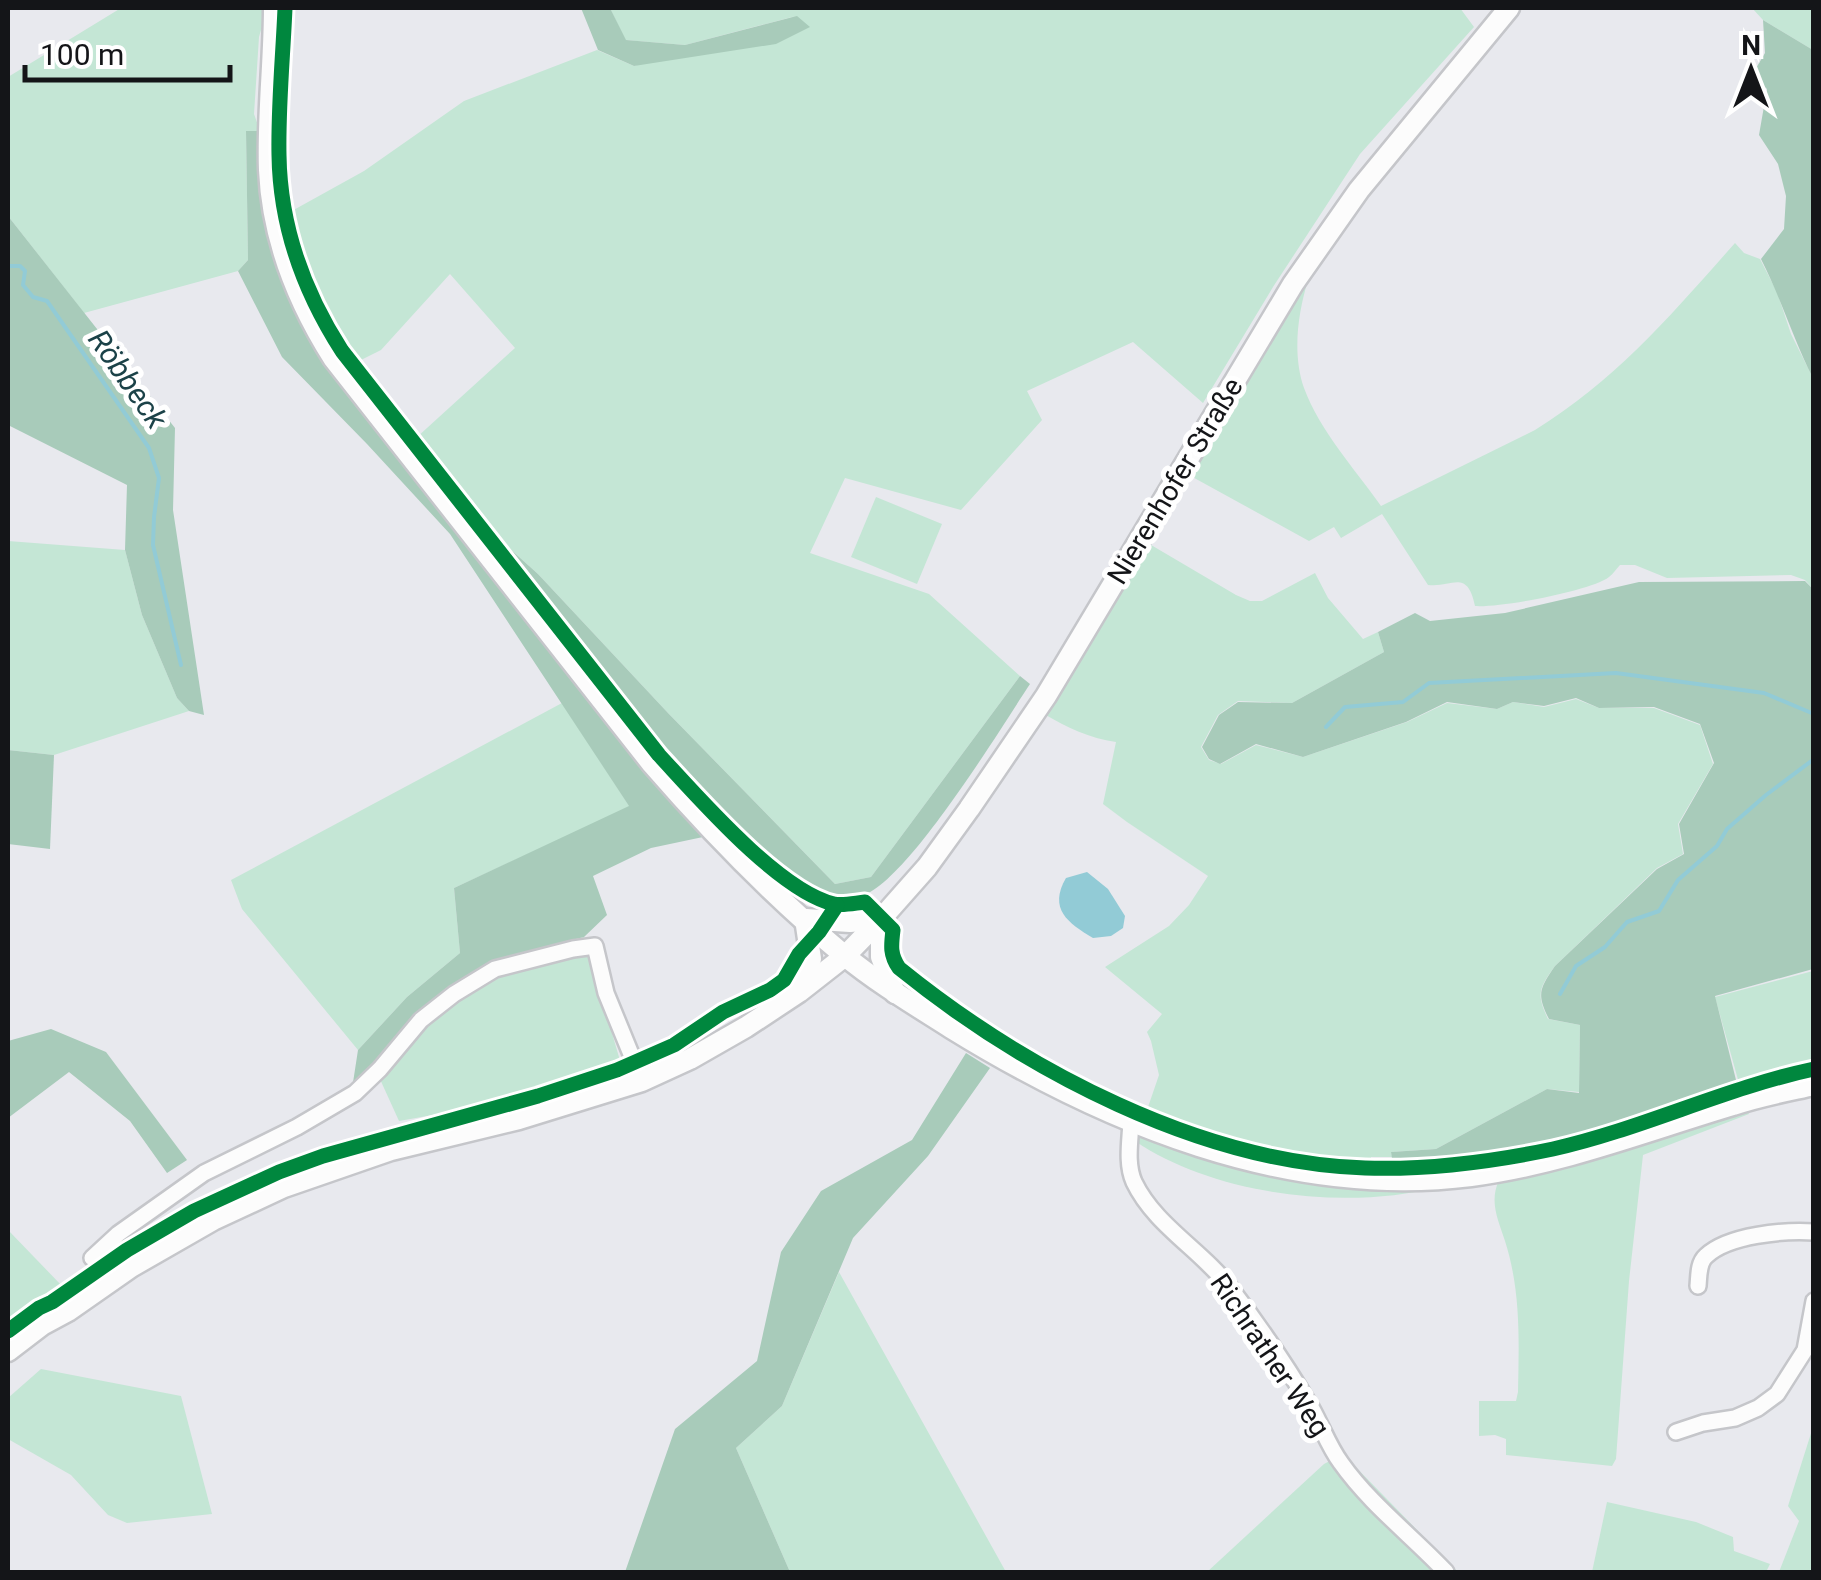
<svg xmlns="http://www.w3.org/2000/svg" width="1821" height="1580" viewBox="0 0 1821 1580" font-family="Roboto,sans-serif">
<rect width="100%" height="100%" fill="#e8e9ee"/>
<g fill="#c4e6d5">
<polygon points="121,8 268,8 268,22 261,30 259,37 254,114 260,131 246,132 248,260 238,271 84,313 8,216 8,77"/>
<polygon points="610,8 1460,8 1474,27 1360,154 1273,287 1203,403 1133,342 1027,391 1042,420 961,510 845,478 810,553 929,594 1020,676 871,877 835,884 668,713 538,574 477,519 416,438 515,348 450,274 381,350 355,363 320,309 309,284 297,250 290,212 364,171 464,101 597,50 634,66 796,16 685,45 625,40"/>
<polygon points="1752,8 1813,8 1813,50 1763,20"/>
<path d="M1735,243l9,10 16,6 17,33 14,42 22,44v211l-8,-9 -14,-5 -124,3 -32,-13h-15c-4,4 -7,9 -11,12 -18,14 -110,31 -134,29 -8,-38 -23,-18 -47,-21l-46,-71 -41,24 -7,-11 -25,14 -122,-67 101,-172 20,-22c-10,33 -16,74 -4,108 16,43 51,81 77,118l154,-76c82,-51 137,-116 200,-187z"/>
<polygon points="876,497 942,524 917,584 851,557"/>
<polygon points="8,541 125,550 142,615 177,698 189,711 54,755 8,750"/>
<path d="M1146,542l90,53 14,6h12l53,-28 13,25 35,41 15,-7 6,20 -92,51 -54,-2 -20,14 -17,32 8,13 12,4 35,-19 47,12 104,-35 40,-19 50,6 16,-7 31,5 32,-8 23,9h55l46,17 13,39 -35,60 5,30 -26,14 -102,98c-16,22 -19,28 -7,53l32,6 -1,67 -32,-3 -111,60 -45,3 1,5h-21v7c-78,-6 -151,-26 -224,-54l12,-35 -8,-34 -4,-9 15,-18 -57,-47 64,-41 20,-21 19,-29 -81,-54 -24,-18 13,-62c-27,-4 -48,-14 -72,-28z"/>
<polygon points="562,703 630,807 454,888 460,953 407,997 358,1050 242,909 231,880"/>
<polygon points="584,937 621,1064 522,1099 399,1121 374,1066 417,1014 449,987 492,960"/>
<polygon points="1813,971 1813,1077 1742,1094 1715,997"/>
<path d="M1746,1108l3,6 -106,41 -14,126 -13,178 -4,7 -106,-11v-16l-11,-4 -16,1v-35h37l2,-9c1,-51 3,-101 -13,-151 -7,-22 -16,-39 -6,-61z"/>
<path d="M1142,1135l296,52c-92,24 -224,8 -303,-46z"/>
<polygon points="8,1230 63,1287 8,1325"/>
<polygon points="839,1272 1006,1572 790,1572 736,1448 782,1406"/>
<polygon points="41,1369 181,1396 212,1514 127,1523 108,1515 71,1475 8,1439 8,1398"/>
<polygon points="1813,1427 1813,1572 1779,1572 1799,1521 1788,1506"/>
<polygon points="1343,1454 1458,1572 1207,1572 1324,1464"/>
<polygon points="1607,1502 1696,1522 1733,1537 1734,1551 1770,1564 1766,1572 1592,1572"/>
</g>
<g fill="#a8cbba">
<polygon points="581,8 610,8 626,40 685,45 797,16 810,27 776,44 634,66 598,50"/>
<path d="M1763,20l50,30v328c-20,-39 -32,-80 -52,-119l23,-30 2,-33 -8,-32 -19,-29 8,-46 -15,-14 13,-22z"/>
<polygon points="246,131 260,131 288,289 613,728 703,837 651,848 593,876 607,915 584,937 493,960 449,987 417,1014 352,1089 358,1050 407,997 460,953 454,888 629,806 450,534 367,444 282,357 238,271 248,260"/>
<polygon points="8,216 175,428 173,510 204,715 189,711 177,698 142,615 125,550 127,485 8,425"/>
<path d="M477,519l61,55 130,139 167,171 36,-7 149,-201 10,8c-30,45 -122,197 -168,212 -13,4 -33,2 -45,-3 -27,-13 -67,-48 -91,-69 -25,-23 -47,-53 -69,-80 -62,-73 -119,-151 -180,-225z"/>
<path d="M1805,581l9,9 -1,379 -98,27 22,88c-70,25 -141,55 -214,69 -43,7 -87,9 -130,12l-2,-13 45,-3 111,-60 32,4 1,-68 -31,-6c-13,-25 -9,-31 6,-53l102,-97 27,-15 -5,-30 35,-61 -14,-39 -46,-17 -55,1 -23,-10 -32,8 -31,-4 -16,7 -50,-7 -41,20 -103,35 -47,-13 -36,20 -11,-5 -7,-12 17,-32 19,-13 54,1 92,-51 -6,-20 37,-19 15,8 75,-8 134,-31z"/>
<polygon points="8,750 54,755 50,849 8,844"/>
<polygon points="51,1029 106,1052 187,1160 167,1173 130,1121 69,1072 8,1118 8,1041"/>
<polygon points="966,1053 990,1068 928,1156 853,1238 782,1406 736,1448 790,1572 625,1572 675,1429 757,1361 781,1252 821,1191 912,1140"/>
</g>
<path fill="#92cbd6" d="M1087,872l21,17 17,27 -2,12 -12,8 -18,2c-25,-15 -45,-29 -27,-60z"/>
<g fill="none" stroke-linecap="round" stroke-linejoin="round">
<g stroke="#92cbd6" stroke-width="4">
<polyline points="8,266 20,266 25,271 23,285 33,297 47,301 149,448 159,478 154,517 153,545 181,665"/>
<polyline points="1326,727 1345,707 1403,702 1429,683 1616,673 1764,693 1814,714"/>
<polyline points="1560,994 1576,966 1605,947 1627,922 1659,911 1678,880 1717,846 1727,829 1766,795 1814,759"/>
</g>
<defs>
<g id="street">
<path d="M1131,1122c-1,20 -5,42 3,60 21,44 69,69 97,107 29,38 57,79 81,120 10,18 17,38 29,54 29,41 71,73 105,109"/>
<polyline points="92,1258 118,1234 204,1173 297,1127 355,1093 380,1069 421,1020 454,994 495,969 573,949 595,946 606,993 642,1081"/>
<path d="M1698,1286c1,-10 0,-23 8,-30 22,-21 78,-26 108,-24"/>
<polyline points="1676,1432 1703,1423 1735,1418 1758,1408 1777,1394 1805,1350 1814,1301"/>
</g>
<g id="secondary">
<path d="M274,8c0,54 -7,108 -5,162 3,69 28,131 64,188l319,406c59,68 123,134 193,192 33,27 70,49 106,72 154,95 335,171 520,148 91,-12 175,-45 262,-71 26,-9 54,-14 81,-20"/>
<polyline points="805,919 850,922 881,919"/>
<polyline points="881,919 881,957 895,993"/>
<polyline points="799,990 811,959 805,919"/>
<polyline points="8,1351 42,1325 68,1311 131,1267 213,1220 284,1187 391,1150 519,1119 642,1081 690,1059 746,1027 799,992 845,956 881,919 927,867 969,809 1046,696 1293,284 1359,190 1509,8"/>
</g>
</defs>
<use href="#street" stroke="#c5c6ca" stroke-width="20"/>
<use href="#secondary" stroke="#c5c6ca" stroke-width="25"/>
<use href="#street" stroke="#fcfcfc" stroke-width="15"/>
<use href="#secondary" stroke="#fcfcfc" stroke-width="20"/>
<defs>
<g id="cycleway">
<path d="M285,8c-2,48 -7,98 -6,147 1,70 25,137 63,196l317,404c39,42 120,136 175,149 9,2 21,-1 31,-2l28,28c-2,16 -3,25 6,38 126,102 302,195 466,200 63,2 126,-6 188,-19 89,-20 172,-61 261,-80"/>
<polyline points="8,1331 39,1308 52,1302 127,1250 194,1211 279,1172 323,1156 538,1096 617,1070 674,1045 723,1012 770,990 784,980 799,954 819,932 837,905"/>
</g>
</defs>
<use href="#cycleway" stroke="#fff" stroke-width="21"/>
<use href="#cycleway" stroke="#00873e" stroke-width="15"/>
</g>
<g text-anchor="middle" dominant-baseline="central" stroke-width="10" stroke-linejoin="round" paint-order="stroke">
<g font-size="28" fill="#141518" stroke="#fff">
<text transform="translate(1175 481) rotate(-59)">Nierenhofer Straße</text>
<text transform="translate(1270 1355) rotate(56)">Richrather Weg</text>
</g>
<g font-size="30" font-style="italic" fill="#1b4248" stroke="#fff">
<text transform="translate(128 379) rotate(55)">Röbbeck</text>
</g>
</g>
<rect width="1821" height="1580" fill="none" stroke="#141518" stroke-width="20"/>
<g transform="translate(1751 70)" stroke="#ffffff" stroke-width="8" paint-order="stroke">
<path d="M0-8L18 38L0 25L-18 38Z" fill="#141518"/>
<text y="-15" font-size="28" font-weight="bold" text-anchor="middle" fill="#141518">N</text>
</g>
<path d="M25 65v15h205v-15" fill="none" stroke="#141518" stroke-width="5"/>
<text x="40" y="65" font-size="30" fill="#141518" stroke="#ffffff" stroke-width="8" paint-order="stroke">100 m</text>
</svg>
